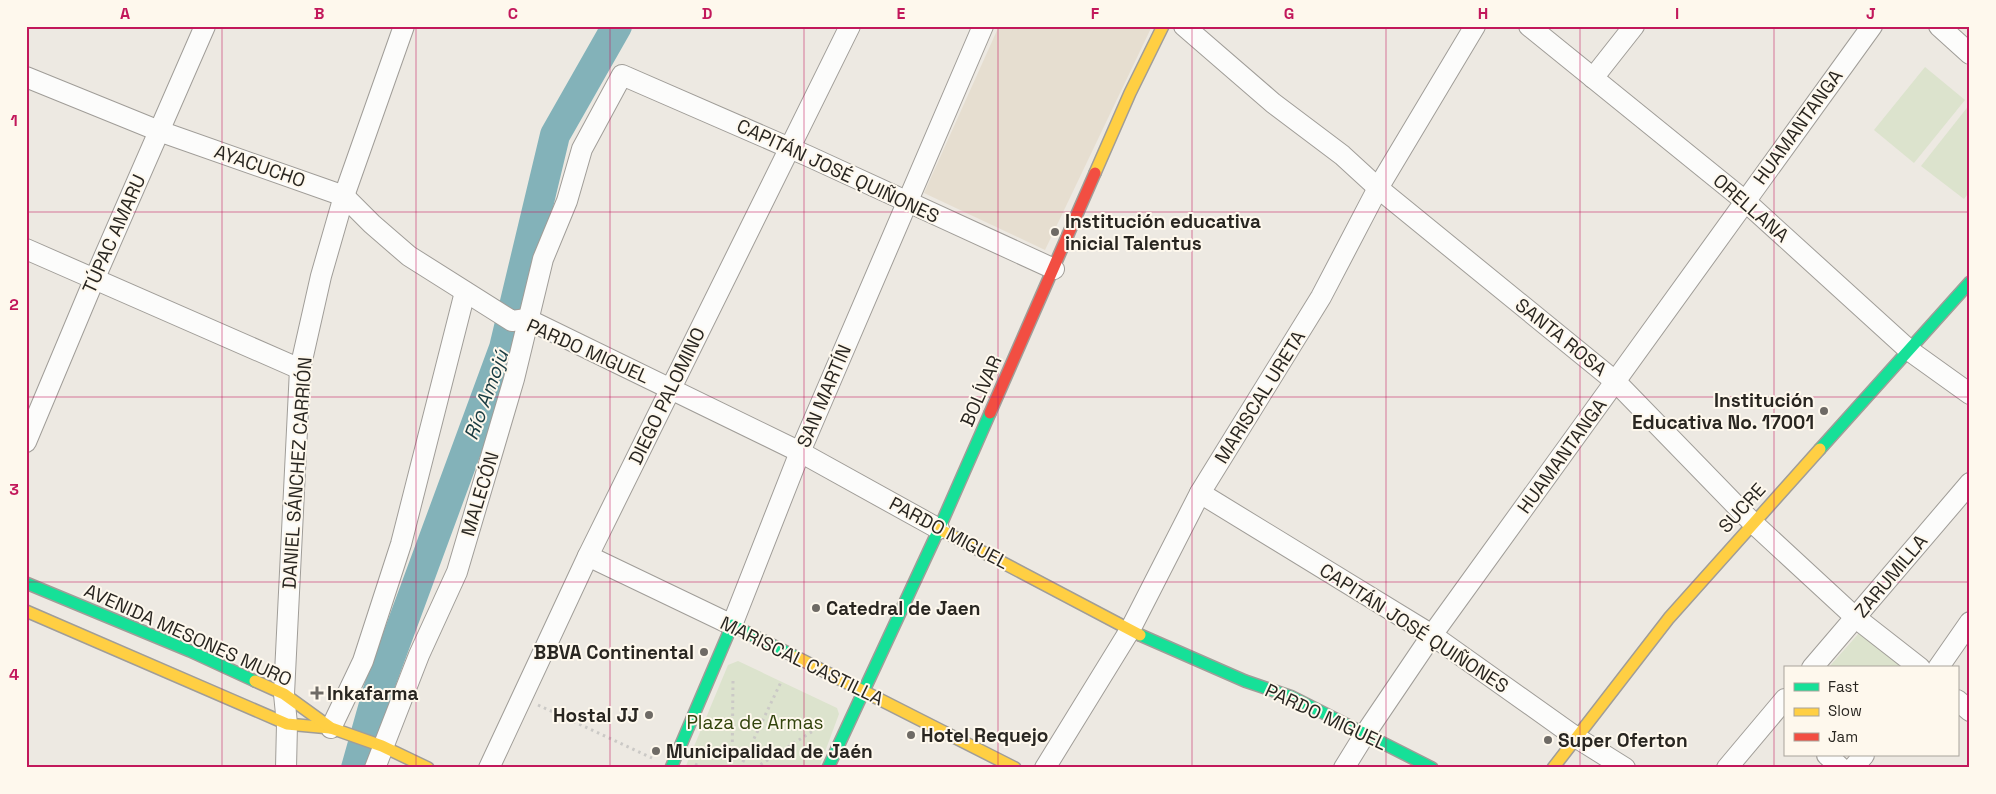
<svg xmlns="http://www.w3.org/2000/svg" width="1996" height="794" viewBox="0 0 1996 794" font-family="'Space Grotesk',sans-serif">
<rect width="100%" height="100%" fill="#ede9e2"/>
<polygon fill="#e6ded0" points="999,26 1152,26 1045,250 924,193"/>
<g fill="#dce3cd">
<polygon points="1925,67 1965,100 1914,163 1874,130"/>
<polygon points="1970,104 1970,191 1964,199 1921,166"/>
<polygon points="1860,632 1905,668 1828,668"/>
<polygon points="738,661 837,708 839,714 819,768 685,768 728,665"/>
</g>
<g fill="none" stroke-linecap="round" stroke-linejoin="round">
<polyline stroke="#83b2b9" stroke-width="30" points="356,768 378,690 504,348 555,135 617,26"/>
<defs>
<g id="street">
<polyline points="1184,26 1273,103 1342,155 1378,188 1616,382 1752,522 1856,618 1920,668"/>
<polyline points="1529,26 1745,201 1910,351 1970,394"/>
<polyline points="1939,26 1970,54"/>
<polyline points="26,77 159,131 344,196 372,224 409,256 512,321 527,319 800,452 939,529"/>
<polyline points="1593,78 1634,26"/>
<polyline points="26,249 300,369"/>
<polyline points="26,442 94,280 205,26"/>
<polyline points="1200,493 1432,635 1577,738 1625,768"/>
<polyline points="588,556 732,625 800,452 983,26"/>
<polyline points="1812,668 1970,483"/>
<polyline points="1938,668 1970,622"/>
<polyline points="1957,700 1970,711"/>
<polyline points="331,728 363,661 401,544 465,292"/>
<polyline points="1827,755 1841,768"/>
<polyline points="286,768 287,724 284,694 300,369 321,276 344,196 404,26"/>
<polyline points="375,768 419,655 457,572 514,379 543,259 567,201 582,149 622,75 808,156 1054,269"/>
<polyline points="489,768 588,556 850,26"/>
<polyline points="1045,768 1130,630 1200,493 1321,297 1378,188 1475,26"/>
<polyline points="1344,768 1365,734 1432,635 1872,26"/>
<polyline points="1727,768 1785,699"/>
<polyline points="1853,768 1864,755"/>
</g>
<g id="fast">
<polyline points="1820,449 1970,282"/>
<polyline points="26,583 190,651 255,681"/>
<polyline points="1140,635 1245,681 1292,697 1432,768"/>
<polyline points="671,768 732,625 796,657"/>
<polyline points="828,768 939,529 990,413"/>
</g>
<g id="slow">
<polyline points="1095,173 1130,93 1163,26"/>
<polyline points="939,529 1140,635"/>
<polyline points="26,611 287,724 330,728"/>
<polyline points="796,657 1015,768"/>
<polyline points="255,681 284,694 331,728 382,746 428,768"/>
<polyline points="1553,768 1669,618 1820,449"/>
</g>
<polyline id="jam" points="990,413 1095,173"/>
</defs>
<use href="#street" stroke="#a09d98" stroke-width="22"/>
<use href="#fast" stroke="#a09d98" stroke-width="14"/>
<use href="#slow" stroke="#a09d98" stroke-width="14"/>
<use href="#jam" stroke="#a09d98" stroke-width="14"/>
<g stroke="#cbc9c6" stroke-width="3" stroke-dasharray="2.5 4" stroke-linecap="butt">
<polyline points="538,705 652,758"/>
<polyline points="695,764 704,768"/>
<polyline points="732,768 733,681"/>
<polyline points="740,768 781,682"/>
<polyline points="755,768 824,724"/>
</g>
<use href="#street" stroke="#fcfcfb" stroke-width="20"/>
<use href="#fast" stroke="#16e098" stroke-width="11"/>
<use href="#slow" stroke="#ffcf43" stroke-width="11"/>
<use href="#jam" stroke="#f24e42" stroke-width="11"/>
</g>
<path fill="none" stroke="#c2185b" stroke-width="1" stroke-opacity="0.55" d="M222,26v742M416,26v742M610,26v742M804,26v742M998,26v742M1192,26v742M1386,26v742M1580,26v742M1774,26v742M26,212h1944M26,397h1944M26,582h1944"/>
<g fill="#6e6a65" stroke="#fef8ed" stroke-width="2">
<circle cx="1055" cy="232" r="5"/>
<circle cx="1824" cy="411" r="5"/>
<circle cx="816" cy="608" r="5"/>
<circle cx="704" cy="652" r="5"/>
<path d="M314.5 685.5h5v5h5v5h-5v5h-5v-5h-5v-5h5z"/>
<circle cx="649" cy="715" r="5"/>
<circle cx="911" cy="735" r="5"/>
<circle cx="1548" cy="740" r="5"/>
<circle cx="656" cy="751" r="5"/>
</g>
<g text-anchor="middle" dominant-baseline="central" stroke-width="4" stroke-linejoin="round" paint-order="stroke">
<g font-size="19" fill="#292621" stroke="#fef8ed">
<text transform="translate(1798 127) rotate(-54)">HUAMANTANGA</text>
<text transform="translate(260 166) rotate(19)">AYACUCHO</text>
<text transform="translate(838 171) rotate(25)">CAPITÁN JOSÉ QUIÑONES</text>
<text transform="translate(1751 208) rotate(41)">ORELLANA</text>
<text transform="translate(114 234) rotate(-66)">TÚPAC AMARU</text>
<text transform="translate(1561 337) rotate(39)">SANTA ROSA</text>
<text transform="translate(588 351) rotate(24)">PARDO MIGUEL</text>
<text transform="translate(981 391) rotate(-66)">BOLÍVAR</text>
<text transform="translate(667 396) rotate(-64)">DIEGO PALOMINO</text>
<text transform="translate(824 396) rotate(-67)">SAN MARTÍN</text>
<text transform="translate(1260 397) rotate(-58)">MARISCAL URETA</text>
<text transform="translate(1562 456) rotate(-54)">HUAMANTANGA</text>
<text transform="translate(297 473) rotate(-86)">DANIEL SÁNCHEZ CARRIÓN</text>
<text transform="translate(480 494) rotate(-73)">MALECÓN</text>
<text transform="translate(1742 508) rotate(-48)">SUCRE</text>
<text transform="translate(949 533) rotate(28)">PARDO MIGUEL</text>
<text transform="translate(1891 576) rotate(-50)">ZARUMILLA</text>
<text transform="translate(1414 628) rotate(33)">CAPITÁN JOSÉ QUIÑONES</text>
<text transform="translate(188 635) rotate(24)">AVENIDA MESONES MURO</text>
<text transform="translate(802 661) rotate(26)">MARISCAL CASTILLA</text>
<text transform="translate(1326 717) rotate(25)">PARDO MIGUEL</text>
</g>
<g font-size="19" font-weight="bold" fill="#292621" stroke="#fef8ed" text-anchor="start">
<text x="1065" y="221">Institución educativa<tspan x="1065" dy="22">inicial Talentus</tspan></text>
<text x="1814" y="400" text-anchor="end">Institución<tspan x="1814" dy="22">Educativa No. 17001</tspan></text>
<text x="826" y="608">Catedral de Jaen</text>
<text x="694" y="652" text-anchor="end">BBVA Continental</text>
<text x="327" y="693">Inkafarma</text>
<text x="639" y="715" text-anchor="end">Hostal JJ</text>
<text x="921" y="735">Hotel Requejo</text>
<text x="1558" y="740">Super Oferton</text>
<text x="666" y="751">Municipalidad de Jaén</text>
</g>
<g font-size="19" fill="#31430b" stroke="#fef8ed">
<text x="755" y="722">Plaza de Armas</text>
</g>
<g font-size="20" font-style="italic" fill="#193b41" stroke="#fef8ed">
<text transform="translate(486 395) rotate(-70)">Río Amojú</text>
</g>
</g>
<rect width="1996" height="794" fill="none" stroke="#fef8ed" stroke-width="55"/>
<rect x="1784" y="666" width="175" height="90" fill="#fef8ed" stroke="#a9a49b"/>
<rect x="1794" y="683" width="25" height="8" fill="#16e098" stroke="#a9a49b"/>
<text x="1828" y="692" font-size="15" fill="#292621">Fast</text>
<rect x="1794" y="708" width="25" height="8" fill="#ffcf43" stroke="#a9a49b"/>
<text x="1828" y="716" font-size="15" fill="#292621">Slow</text>
<rect x="1794" y="733" width="25" height="8" fill="#f24e42" stroke="#a9a49b"/>
<text x="1828" y="742" font-size="15" fill="#292621">Jam</text>
<rect x="28" y="28" width="1940" height="738" fill="none" stroke="#c2185b" stroke-width="2"/>
<g font-size="16" text-anchor="middle" font-weight="bold" fill="#c2185b">
<text x="125" y="19">A</text>
<text x="319" y="19">B</text>
<text x="513" y="19">C</text>
<text x="707" y="19">D</text>
<text x="901" y="19">E</text>
<text x="1095" y="19">F</text>
<text x="1289" y="19">G</text>
<text x="1483" y="19">H</text>
<text x="1677" y="19">I</text>
<text x="1871" y="19">J</text>
<text x="14" y="126">1</text>
<text x="14" y="310">2</text>
<text x="14" y="495">3</text>
<text x="14" y="680">4</text>
</g>
</svg>
